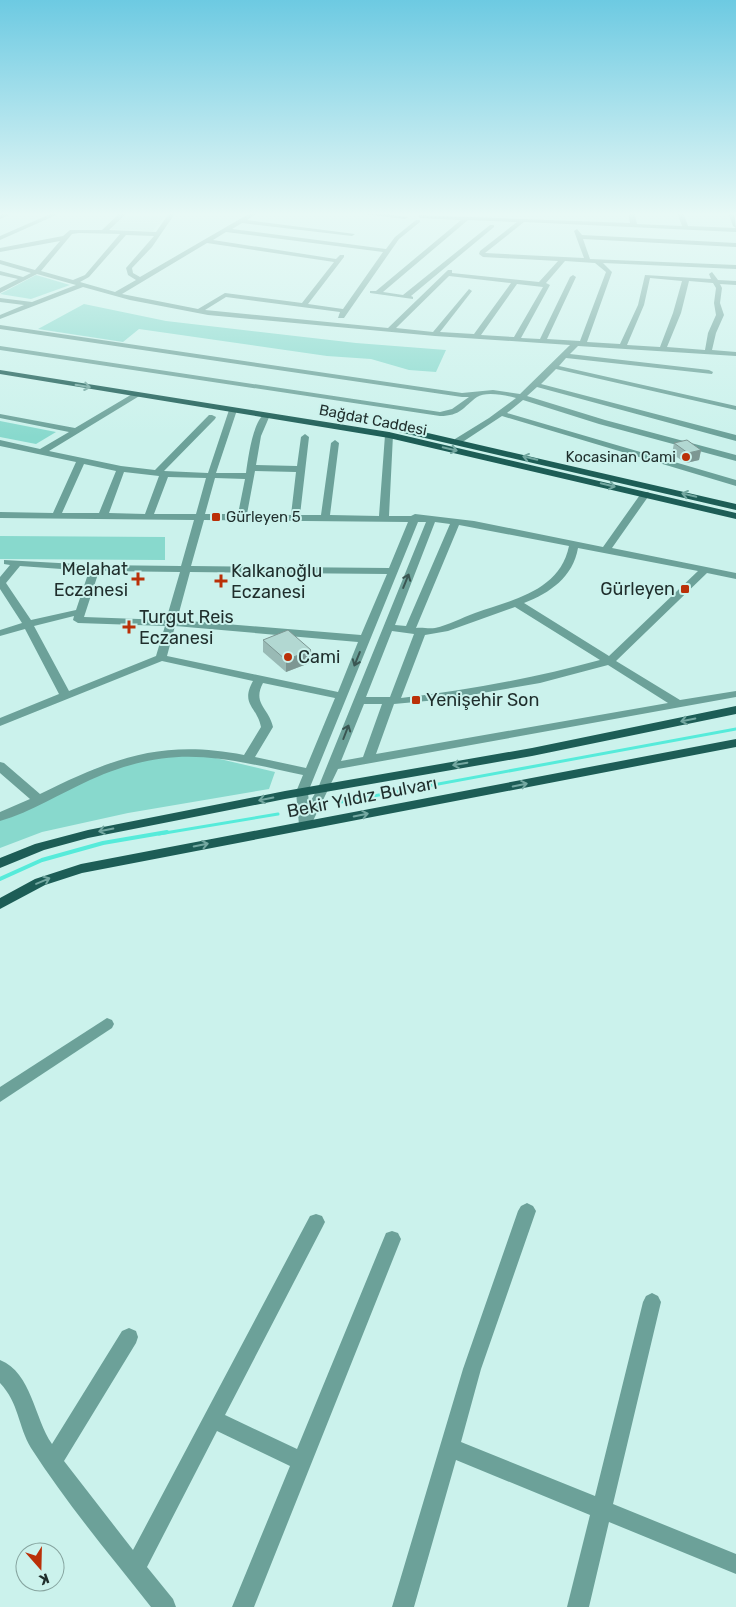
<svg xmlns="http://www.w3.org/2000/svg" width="736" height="1607" viewBox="0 0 736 1607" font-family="Rubik,sans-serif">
<rect width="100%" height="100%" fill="#cbf2ec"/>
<polygon fill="#b7e8e0" points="126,213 166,215 153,231 111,229"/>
<g fill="#88d9cd">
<polygon points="36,275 70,285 31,299 0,294"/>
<polygon points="84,304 166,321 356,343 446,350 436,372 409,370 371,359 327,356 139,329 123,342 38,329"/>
<polygon points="0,421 56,432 36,444 0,437"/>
<polygon points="0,536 165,537 165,560 0,559"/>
<polygon points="203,755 275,772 269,789 128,813 42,832 0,848 0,819 95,769 157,756"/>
</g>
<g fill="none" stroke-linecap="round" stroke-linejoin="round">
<g stroke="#56ebda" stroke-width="3">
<polyline points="341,802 736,729"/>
<polyline points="159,834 278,814"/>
</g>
<polyline stroke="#56ebda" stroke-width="4" points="0,879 42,860 103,843 167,832"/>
<g fill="#6ca199" fill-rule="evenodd">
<polygon points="7,212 16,212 0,219 0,215"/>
<polygon points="55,212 63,212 0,240 0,236"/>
<path d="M121,212h7l-19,18 47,2 14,-20h6l-24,35 -20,21 1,5 7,4 112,-65h7l-12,8 108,14 -3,2 -110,-13 -10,6 154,20 9,-12 21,-17h4v2l-21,17 -55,79h-6l2,-6 -114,-15 -21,13 183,18 60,-58h4v3l87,9 19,-21 -75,-4 -4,-3 1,-3 37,-29 -49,-2 -85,72 20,3 87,-70h4v2l-83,69 2,1v2l-43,-6v-2h6l85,-71 -41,-2 -2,-3 212,8 -2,-11h6l3,12 45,2 -5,-14h6l5,14 48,2v4l-212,-10 -39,31 99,5 -10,-27 3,-2 5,6 154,8v4l-153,-8 7,20 146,6v4l-133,-6 9,9 -25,70 33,2 18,-39 7,-30 66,4 -2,-5 3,-2 6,8 18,1v4l-16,-1 2,4 -2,15 4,12 -8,18 -4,17 24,2v4l-158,-10 -8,8 139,16 4,2 -1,2 -146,-16 -7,8 177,40v4l-180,-41 -15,15 195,51v6l-199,-54 -10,9 78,24 131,35v6l-137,-37 -76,-24 -16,13 229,67v6l-234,-70 -41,27h-6v-4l34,-21 27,-20c-10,-3 -31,-7 -39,-1 -14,10 -16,19 -37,19l-440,-66v-4l440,66 12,-3 17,-12h-7l-462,-68v-4l462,68 31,-3 27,4 50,-49 -135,-9 -227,-21 -78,-15 -47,-13 -83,32v-4l24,-10 -24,-3v-4l32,4 44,-17 -39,-11 -37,19v-5l18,-9 -18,-4v-4l23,6 8,-4 -31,-9v-4l35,10 25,-29 -60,11v-4l63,-12 7,-6h32zM226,232l157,20 -40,57 -35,-5 36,-47v-2h-4l-4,4 -123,-19zM79,233l41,1 -35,41 -12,5 -32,-9 31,-37zM126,235l28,1 -28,32 2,7 8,5 -21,12 -35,-10 9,-5zM207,243l127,19 -32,41 -77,-10 -27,16 -76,-15zM565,261l30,2 11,9 -26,69 -33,-2 29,-62 -3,-2 -3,2 -30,62 -19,-1 29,-53 -4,-2zM449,276l62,7 -37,51 -34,-2 32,-41 -3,-2 -36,43 -37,-4zM650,278l32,3 -9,32 -13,34 -33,-2 17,-40zM689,281l24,2 3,5 -2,15 2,12 -8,18 -3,17 -38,-3 14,-34zM517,284l26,3 -29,50 -33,-2z"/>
<polygon points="345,212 370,212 408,217 405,219"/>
<polygon points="728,212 734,212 736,228 733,226"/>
<path d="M134,393l7,2 -92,56 72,15 34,4 54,-55h3l4,2 -1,2 -51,52 44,2 21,-63 4,-2 4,2 -21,63h30c2,-14 7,-54 20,-60l4,2 -9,21 -5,29 41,1 4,-29 4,-3 4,3 -9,78h21l10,-72 4,-3 4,3 -9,72 49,1 6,-81 4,-3 4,3 -4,81h22l4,-2 59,7 129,26 39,-55h6l2,2 -38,54 124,25v6l-29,-6 -91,88 64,39 56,-9v6l-398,72 -27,56 -6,4 -6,-4 -3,-33 7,-17c-84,-18 -130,-32 -213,5 -29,13 -59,32 -90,41v-9l30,-13 -30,-26v-11l4,1 36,31c73,-36 122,-55 204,-39l17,-28c-4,-21 -21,-22 -8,-46l-91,-20 -162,65v-8l59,-24 -34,-65 -25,7v-6l22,-7 -22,-34v-12l10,-12 -6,-1v-4l91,5 86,1 13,-46 -194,-2v-6l53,1 23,-51 -76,-16v-6l40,9 29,-17 -69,-14v-4l75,14zM84,464l32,7 -17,42h-37zM255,471l41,1 -5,43 -44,-1zM124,472l35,4 -14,38 -36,-1zM168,477l38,1 -10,36h-42zM215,478l30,1 -7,35h-33zM204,520l204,2 -19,46 -198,-2zM418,522h8l-108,266 -9,16 -1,-12zM435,522l15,2 -44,102 -11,-1zM459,525l110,21c-9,45 -57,54 -94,67 -14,5 -26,12 -40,15 -7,1 -13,-1 -19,0zM578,548l120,23 -89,85 -85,-53c26,-10 49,-26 54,-55zM20,566l69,5 -13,39 -45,10 -25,-37zM99,571l81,1 -14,48 -82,-3zM190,572l197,2 -26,61 -184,-15zM515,607l85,53c-66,18 -131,30 -199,38l24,-63 23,-4zM74,616l-1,4 5,3 87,3 -9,30 -87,35 -35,-65zM175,626l183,16 -20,50 -171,-36zM392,631l22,3 -24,63h-24zM608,665l60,38 -292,51 18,-50 54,-5 92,-16zM263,683l72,15 -29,70 -51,-11 18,-30c-4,-19 -21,-23 -10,-44zM364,704h18l-19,53 -22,4z"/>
<polygon points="107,1018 112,1020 114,1024 112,1028 0,1102 0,1087"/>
<polygon points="527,1203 533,1206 536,1211 481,1369 461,1442 595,1496 643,1302 646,1296 652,1293 658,1296 661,1302 613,1504 736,1554 736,1574 609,1522 589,1607 567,1607 590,1515 456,1460 414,1607 392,1607 463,1369 518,1211 521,1206"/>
<path d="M316,1214l6,2 3,6 -3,6 -97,187 72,34 89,-216 6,-2 6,2 3,6 -147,368h-22l58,-141 -73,-35 -70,136 26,32 3,8h-25c-41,-52 -84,-103 -120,-159 -13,-22 -12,-45 -31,-65v-23c32,13 34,58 52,84l70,-113 7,-3 7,3 2,6 -2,6 -72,118 69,89 177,-334z"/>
</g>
<g fill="#1d5d56" fill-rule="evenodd">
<polygon points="0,370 389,432 736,513 736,519 389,438 0,374"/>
<polygon points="402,427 736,504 736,510 399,432 399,428"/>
<polygon points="736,706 736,714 532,756 285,799 88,838 44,850 0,868 0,858 35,844 88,830 285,791 532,748"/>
<polygon points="736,739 736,747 82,873 45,885 0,909 0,898 35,879 81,864"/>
</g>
</g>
<g fill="#99bab5">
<polygon points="674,443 701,450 699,460 686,463 672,454"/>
<polygon points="263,640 312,662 286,672 263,652"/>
</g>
<g fill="#7d9793">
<polygon points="701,450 699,460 686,463 688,453"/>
<polygon points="311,650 312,662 286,672 286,660"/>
</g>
<g fill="#b2d8d2" stroke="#7d9793">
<polygon points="687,440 701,450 688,453 674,443"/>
<polygon points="288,630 311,650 286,660 263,640"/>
</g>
<defs><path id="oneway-shaft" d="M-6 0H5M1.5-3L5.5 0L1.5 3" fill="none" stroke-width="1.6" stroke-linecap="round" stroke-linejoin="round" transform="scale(1.25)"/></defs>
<g stroke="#74a8a1">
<use href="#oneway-shaft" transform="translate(83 386) rotate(9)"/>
<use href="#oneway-shaft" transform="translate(450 449) rotate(13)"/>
<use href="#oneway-shaft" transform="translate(530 458) rotate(-167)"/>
<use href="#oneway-shaft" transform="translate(608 485) rotate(14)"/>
<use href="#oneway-shaft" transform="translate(689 495) rotate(-167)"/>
<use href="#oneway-shaft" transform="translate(688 720) rotate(168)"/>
<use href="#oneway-shaft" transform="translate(460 764) rotate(170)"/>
<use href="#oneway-shaft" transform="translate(520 785) rotate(-11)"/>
<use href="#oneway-shaft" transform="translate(266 799) rotate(169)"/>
<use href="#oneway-shaft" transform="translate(361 815) rotate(-11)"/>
<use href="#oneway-shaft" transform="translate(106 830) rotate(169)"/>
<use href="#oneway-shaft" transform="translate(201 845) rotate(-11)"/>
<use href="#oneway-shaft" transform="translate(43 881) rotate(-23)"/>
</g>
<g stroke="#3a5652">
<use href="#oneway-shaft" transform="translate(406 581) rotate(-68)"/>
<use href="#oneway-shaft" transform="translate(357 659) rotate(112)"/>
<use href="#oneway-shaft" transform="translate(346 732) rotate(-69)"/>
</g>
<linearGradient id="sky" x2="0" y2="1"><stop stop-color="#6dcae2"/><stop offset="0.49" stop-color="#e8f9f6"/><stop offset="1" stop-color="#e8f9f6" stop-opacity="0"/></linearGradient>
<rect width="736" height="437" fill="url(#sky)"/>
<g fill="#ba3008" stroke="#cbf2ec" stroke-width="2">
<circle cx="686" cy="457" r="5"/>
<rect x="211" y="512" width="10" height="10" rx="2.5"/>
<path d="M135.5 571.5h5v5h5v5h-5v5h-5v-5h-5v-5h5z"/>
<path d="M218.5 573.5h5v5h5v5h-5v5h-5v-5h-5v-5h5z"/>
<rect x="680" y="584" width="10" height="10" rx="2.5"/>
<path d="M126.5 619.5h5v5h5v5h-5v5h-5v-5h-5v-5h5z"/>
<circle cx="288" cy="657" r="5"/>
<rect x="411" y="695" width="10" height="10" rx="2.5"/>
</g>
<g text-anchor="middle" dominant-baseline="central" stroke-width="4" stroke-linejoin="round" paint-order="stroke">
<g font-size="15" fill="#1f2e2c" stroke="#cbf2ec">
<text transform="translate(373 420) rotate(11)">Bağdat Caddesi</text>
</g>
<g font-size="15" fill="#1f2e2c" stroke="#cbf2ec" text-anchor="end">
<text x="676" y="457">Kocasinan Cami</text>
<text x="226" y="517" text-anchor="start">Gürleyen 5</text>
</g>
<g font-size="18" fill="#1f2e2c" stroke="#cbf2ec" text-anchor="start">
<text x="128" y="569" text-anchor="end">Melahat<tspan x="128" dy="21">Eczanesi</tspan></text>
<text x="231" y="571">Kalkanoğlu<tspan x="231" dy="21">Eczanesi</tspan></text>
<text x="675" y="589" text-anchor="end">Gürleyen</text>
<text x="139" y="617">Turgut Reis<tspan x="139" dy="21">Eczanesi</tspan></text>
<text x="298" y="657">Cami</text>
<text x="426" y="700">Yenişehir Son</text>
</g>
<g font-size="18" fill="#1f2e2c" stroke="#cbf2ec">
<text transform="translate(362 797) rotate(-11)">Bekir Yıldız Bulvarı</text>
</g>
</g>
<g transform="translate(40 1567) rotate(160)"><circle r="24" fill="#cbf2ec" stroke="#86a49f"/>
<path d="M0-4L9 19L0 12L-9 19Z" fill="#ba3008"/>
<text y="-8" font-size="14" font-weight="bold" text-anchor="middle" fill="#1f2e2c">K</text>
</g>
</svg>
